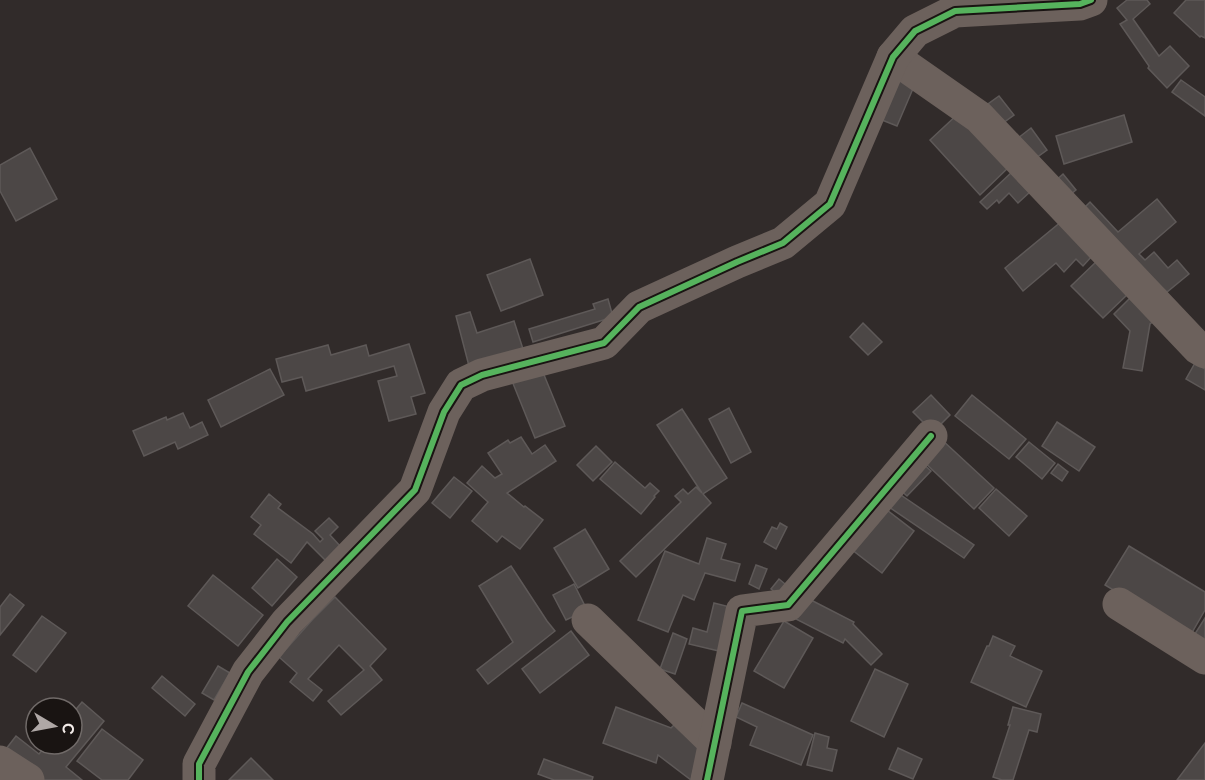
<svg xmlns="http://www.w3.org/2000/svg" width="1205" height="780" viewBox="0 0 1205 780" font-family="Raleway,sans-serif">
<rect width="100%" height="100%" fill="#312b2a"/>
<g fill="#4c4746" stroke="#5e5958" stroke-width="1.5">
<polygon points="1127,0 1147,0 1150,4 1133,19 1159,56 1170,46 1189,66 1167,88 1148,68 1149,66 1120,24 1127,20 1117,8"/>
<polygon points="1186,0 1205,0 1205,38 1201,36 1200,37 1174,13"/>
<polygon points="895,76 915,84 897,126 877,118"/>
<polygon points="1181,80 1205,97 1205,116 1172,92"/>
<polygon points="999,96 1014,115 1003,123 988,104"/>
<polygon points="960,112 1010,166 980,195 930,140"/>
<polygon points="1124,115 1132,142 1064,164 1056,136"/>
<polygon points="1031,128 1047,150 1029,163 1013,142"/>
<polygon points="30,148 57,199 16,221 0,191 0,165"/>
<polygon points="1013,171 1031,191 1018,203 1009,193 999,203 997,200 987,209 980,202"/>
<polygon points="1063,174 1076,190 1065,199 1052,184"/>
<polygon points="1157,199 1176,222 1139,254 1145,260 1154,252 1168,268 1177,260 1189,274 1167,292 1079,213 1090,202 1118,232"/>
<polygon points="1062,221 1093,255 1083,266 1076,259 1064,272 1056,263 1023,291 1005,268"/>
<polygon points="530,259 543,295 501,311 487,275"/>
<polygon points="1098,260 1129,293 1103,318 1071,286"/>
<polygon points="1131,297 1154,321 1150,324 1142,371 1123,368 1130,331 1114,314"/>
<polygon points="608,299 613,317 533,342 529,329 595,309 593,304"/>
<polygon points="470,312 477,333 514,321 523,349 469,366 456,316"/>
<polygon points="863,323 882,342 868,355 850,337"/>
<polygon points="409,344 425,393 411,397 416,414 389,421 378,381 397,376 394,366 306,391 302,377 282,382 276,359 328,345 331,355 366,345 369,356"/>
<polygon points="1195,363 1205,369 1205,390 1186,379"/>
<polygon points="270,369 284,395 221,427 208,400"/>
<polygon points="542,370 565,426 535,438 512,381"/>
<polygon points="931,395 950,415 933,432 913,412"/>
<polygon points="972,395 1026,439 1009,459 955,416"/>
<polygon points="729,408 751,452 731,463 709,419"/>
<polygon points="682,409 727,478 703,494 711,503 636,577 620,561 681,502 675,496 683,489 688,494 696,487 702,493 657,425"/>
<polygon points="183,413 190,428 202,422 208,435 178,449 175,442 144,456 133,431 166,417 167,420"/>
<polygon points="1057,422 1095,447 1079,471 1042,446"/>
<polygon points="521,437 532,454 545,445 556,461 507,493 524,507 525,506 543,520 520,549 502,536 497,542 472,521 488,502 467,483 482,466 495,478 502,474 488,453 508,440 510,443"/>
<polygon points="941,439 994,488 974,509 922,460"/>
<polygon points="1029,442 1055,463 1042,479 1016,457"/>
<polygon points="596,446 612,462 593,481 577,465"/>
<polygon points="615,462 645,488 650,483 659,491 654,496 655,497 641,514 600,479"/>
<polygon points="921,462 931,471 907,496 897,487"/>
<polygon points="1058,464 1068,472 1062,481 1051,473"/>
<polygon points="454,477 472,491 450,518 432,503"/>
<polygon points="996,489 1027,516 1009,536 979,508"/>
<polygon points="895,491 974,545 964,558 886,505"/>
<polygon points="269,494 281,504 278,508 313,534 320,542 323,539 315,531 329,518 338,527 330,535 341,547 326,561 307,542 291,563 254,534 261,525 251,517"/>
<polygon points="883,507 914,531 882,573 851,549"/>
<polygon points="780,523 787,527 776,549 764,542 772,527 777,529"/>
<polygon points="585,529 609,569 578,588 554,548"/>
<polygon points="707,538 726,544 721,559 740,564 735,581 705,573 694,600 683,595 668,632 638,620 665,551 699,564"/>
<polygon points="1129,546 1205,592 1205,610 1190,636 1105,585"/>
<polygon points="277,559 297,577 272,606 252,588"/>
<polygon points="756,565 767,569 759,589 749,584"/>
<polygon points="511,566 547,621 555,631 488,684 477,670 513,642 479,586"/>
<polygon points="213,575 263,615 238,646 188,606"/>
<polygon points="779,579 790,588 782,598 771,589"/>
<polygon points="574,584 587,610 566,620 553,595"/>
<polygon points="10,594 24,605 0,635 0,607"/>
<polygon points="335,597 386,649 370,666 382,680 341,715 328,701 364,670 339,645 308,679 322,690 313,701 290,682 297,673 279,657 313,619"/>
<polygon points="809,599 854,622 853,624 882,654 871,665 845,639 843,643 786,614"/>
<polygon points="714,603 730,607 719,651 689,644 693,628 707,632"/>
<polygon points="42,616 66,633 36,672 13,655"/>
<polygon points="1205,618 1205,644 1193,637"/>
<polygon points="784,621 813,638 784,688 754,671"/>
<polygon points="571,631 589,655 540,693 522,669"/>
<polygon points="673,633 687,639 675,674 660,669"/>
<polygon points="993,636 1015,646 1010,656 1042,671 1026,707 971,682 987,646 989,646"/>
<polygon points="218,666 230,673 214,700 202,693"/>
<polygon points="875,669 908,684 884,737 851,721"/>
<polygon points="162,676 195,704 185,716 152,688"/>
<polygon points="82,702 104,721 66,767 82,780 44,780 6,749 16,736 39,754 47,744 72,744 72,714"/>
<polygon points="742,703 813,735 801,765 750,745 757,727 736,717"/>
<polygon points="616,707 671,728 675,724 699,747 691,780 658,755 656,763 603,743"/>
<polygon points="1013,707 1041,714 1037,732 1029,730 1013,780 1002,780 993,777 1010,725 1008,725"/>
<polygon points="102,729 143,760 128,780 102,780 77,761"/>
<polygon points="815,733 829,737 827,748 837,750 832,771 807,765"/>
<polygon points="1205,743 1205,780 1177,780"/>
<polygon points="898,748 922,759 913,779 889,769"/>
<polygon points="251,758 273,780 229,780"/>
<polygon points="544,759 593,777 592,780 554,780 538,774"/>
</g>
<g fill="none" stroke-linecap="round" stroke-linejoin="round">
<g stroke="#6c615c" stroke-width="33">
<polyline points="893,57 979,117 1198,348 1205,352"/>
<polyline points="1119,604 1205,658"/>
<polyline points="588,620 715,743"/>
<polyline points="0,762 28,780"/>
<polyline points="199,780 199,764 248,672 287,622 415,490 444,412 461,385 482,375 604,343 639,307 737,262 783,243 830,204 893,57 915,31 955,11 1080,4 1091,0"/>
<polyline points="707,780 742,611 788,605 931,436"/>
</g>
<defs>
<g id="cycleway">
<polyline points="199,780 199,764 248,672 287,622 415,490 444,412 461,385 482,375 604,343 639,307 737,262 783,243 830,204 893,57 915,31 955,11 1080,4 1091,0"/>
<polyline points="707,780 742,611 788,605 931,436"/>
</g>
</defs>
<use href="#cycleway" stroke="#191412" stroke-width="10"/>
<use href="#cycleway" stroke="#56b35d" stroke-width="6"/>
</g>
<g transform="translate(54 726) rotate(100)"><circle r="28" fill="#191412" stroke="#706a68" stroke-width="1.5"/>
<path d="M0-4.5L10 22L0 15L-10 22Z" fill="#afa8a6"/>
<text y="-9" font-size="16" font-weight="bold" text-anchor="middle" fill="#f3ece9">С</text>
</g>
</svg>
